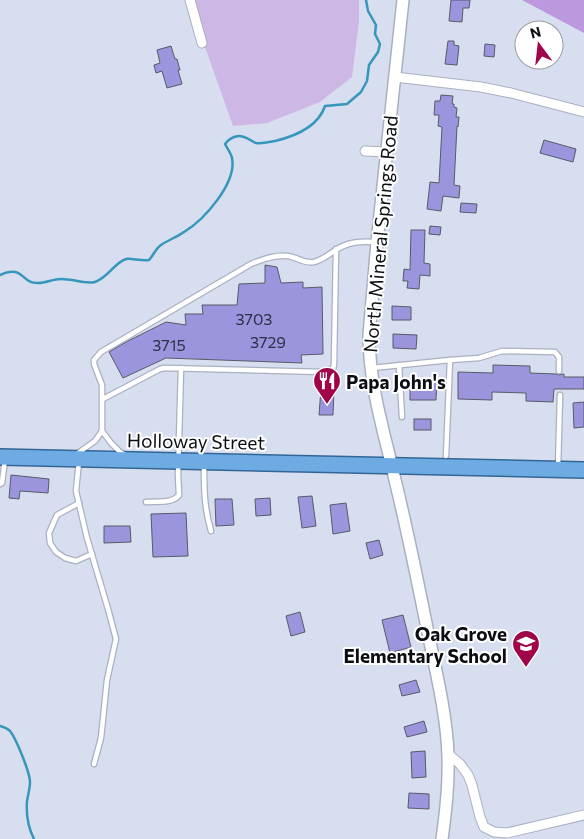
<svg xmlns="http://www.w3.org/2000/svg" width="584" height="839" viewBox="0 0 584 839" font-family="Commissioner,sans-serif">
<rect width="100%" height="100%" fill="#d7deef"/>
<polygon fill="#cdb7e5" points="193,0 359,0 359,21 352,77 320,102 267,123 233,126 204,44"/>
<polygon fill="#bc99de" points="522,0 584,0 584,33"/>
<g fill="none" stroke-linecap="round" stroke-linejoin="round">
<g stroke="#3796bc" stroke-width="2.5">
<path d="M0,275c24,-11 21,9 38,8 8,0 15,-4 23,-4 7,0 16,2 23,3 4,0 8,1 11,0 14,-5 19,-19 31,-23 5,-1 15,2 23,1 4,-4 7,-12 12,-15 7,-5 16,-8 23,-13 20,-12 53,-49 48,-74 -1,-5 -5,-10 -7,-14 3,-4 7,-7 13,-8 7,-1 12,5 18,7 6,1 13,-1 19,-2 21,-5 43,-14 50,-35l22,-2 14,-12 6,-11 2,-16 9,-13 2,-8 -5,-10 1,-9 -8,-14 -2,-11"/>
<path d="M0,726c4,1 7,2 10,5 6,7 20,42 20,51 0,6 -2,13 -3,19 -1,13 1,26 7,38"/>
</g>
</g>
<g fill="#9b95dd" stroke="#5a5968">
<polygon points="451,0 470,0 469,8 463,8 462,22 449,21"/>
<polygon points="448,41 454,41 454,45 459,46 457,65 445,64"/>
<polygon points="485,44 495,45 494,57 484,56"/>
<polygon points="171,46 175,59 177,59 180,70 178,70 182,84 167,88 162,71 156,73 154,65 160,63 157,50"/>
<polygon points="441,95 453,96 452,104 454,104 454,107 457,108 456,117 459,117 458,127 457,126 454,185 460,186 459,198 443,196 441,211 427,209 430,182 439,183 442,127 438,126 439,115 434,115 435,101 440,101"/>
<polygon points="544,140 576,149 573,162 540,153"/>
<polygon points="461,203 477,204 476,213 460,212"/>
<polygon points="430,226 441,227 440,235 429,234"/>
<polygon points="411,230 425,230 424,263 430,264 430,276 420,275 419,289 407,288 408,281 403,281 404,269 410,270"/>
<polygon points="265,265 277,267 281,283 303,282 303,288 322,287 323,354 301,355 302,363 166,358 123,378 109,352 126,342 166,322 186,325 185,314 203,314 202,305 237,305 239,284 265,283"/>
<polygon points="392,306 411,307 411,320 392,320"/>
<polygon points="393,334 417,335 416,349 393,348"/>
<polygon points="493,365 530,366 530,373 556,374 559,375 564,374 564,377 584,377 584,389 554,389 553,402 526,401 526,393 492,392 492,400 458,399 458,372 493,373"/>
<polygon points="410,380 437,380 436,400 410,400"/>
<polygon points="321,389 334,389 333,415 319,415"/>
<polygon points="584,402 584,427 574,428 573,403"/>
<rect x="414" y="419" width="17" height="11"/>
<polygon points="11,475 49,479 48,493 20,491 19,499 9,498"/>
<polygon points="312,496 316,526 302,528 298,497"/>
<polygon points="270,498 271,515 256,516 255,499"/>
<polygon points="215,499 232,499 234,525 216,526"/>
<polygon points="346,503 350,531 333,534 330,505"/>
<polygon points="186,513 188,556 153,557 151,514"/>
<polygon points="104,526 130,526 131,542 104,543"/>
<polygon points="379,540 383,555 370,559 366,543"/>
<polygon points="300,612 305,632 291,636 286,616"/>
<polygon points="403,615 411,647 390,653 382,620"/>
<polygon points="416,680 420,692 402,696 399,685"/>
<polygon points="424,721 427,732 407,737 404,727"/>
<polygon points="425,751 426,777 412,778 411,752"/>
<polygon points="409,793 429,794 429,809 408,808"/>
</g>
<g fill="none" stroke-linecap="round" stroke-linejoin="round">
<defs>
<g id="service">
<polyline points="399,365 402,417"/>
<polyline points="372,368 450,360 479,358 502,351 555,352 559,357 559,371"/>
<polyline points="103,399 160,369 164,368 323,372 333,369 334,364 336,249"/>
<polyline points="78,453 95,441 102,431"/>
<path d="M125,455l-5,-3 -9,-9 -9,-12v-46l-8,-21v-4l7,-8 150,-88c12,-5 28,-11 41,-7 8,2 14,7 22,5 8,-2 14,-7 20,-11 13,-9 26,-10 41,-9"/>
<polyline points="446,456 450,360"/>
<polyline points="79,461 76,491 87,538 108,609 116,639 107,680 101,738 94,764"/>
<path d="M204,463c0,25 0,44 7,68"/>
<polyline points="558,468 560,395"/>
<polyline points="0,484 2,483 5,459"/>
<path d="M146,502c11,-1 26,2 33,-7l-1,-20 3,-107"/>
<polyline points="79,503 57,515 49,533 50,543 56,552 65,558 76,561 92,554"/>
</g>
<g id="minor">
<polyline points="190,0 202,43"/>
<polyline points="395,77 481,87 511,93 584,112"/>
<polyline points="365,151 386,152"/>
<polyline points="448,754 460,764 468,775 472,785 480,817 484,827 494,832 507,833 584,815"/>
</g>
<path id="tertiary" d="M403,0l-26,242 -8,93c0,51 16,100 27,149 12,49 22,99 32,149 8,38 19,84 20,123 1,28 -2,55 -6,83"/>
<polyline id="trunk" points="0,457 584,470"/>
</defs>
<use href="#service" stroke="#aab0c0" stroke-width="7"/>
<use href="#minor" stroke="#aab0c0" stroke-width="11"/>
<use href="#tertiary" stroke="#aab0c0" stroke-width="14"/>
<use href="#trunk" stroke="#336695" stroke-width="18"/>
<use href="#service" stroke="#fff" stroke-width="4.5"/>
<use href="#minor" stroke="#fff" stroke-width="9"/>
<use href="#tertiary" stroke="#fff" stroke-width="11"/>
<use href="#trunk" stroke="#6eabe2" stroke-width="15"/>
</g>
<defs>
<symbol id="restaurant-pin" viewBox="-11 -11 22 30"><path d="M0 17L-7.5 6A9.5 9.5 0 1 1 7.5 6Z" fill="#9f0548" stroke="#fff"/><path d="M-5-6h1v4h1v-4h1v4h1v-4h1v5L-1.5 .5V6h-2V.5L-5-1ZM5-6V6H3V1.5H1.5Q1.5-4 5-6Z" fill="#fff"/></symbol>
<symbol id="school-pin" viewBox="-11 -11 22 30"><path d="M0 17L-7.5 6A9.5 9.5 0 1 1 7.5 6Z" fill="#9f0548" stroke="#fff"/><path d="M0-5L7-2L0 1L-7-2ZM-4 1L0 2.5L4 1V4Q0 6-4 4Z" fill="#fff"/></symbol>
</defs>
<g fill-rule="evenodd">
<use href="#restaurant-pin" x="311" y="365" width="32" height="43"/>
<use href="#school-pin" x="510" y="628" width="32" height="43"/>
</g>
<g text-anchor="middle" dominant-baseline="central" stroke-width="4" stroke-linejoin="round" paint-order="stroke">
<g font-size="16" fill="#2f2f46">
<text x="254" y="318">3703</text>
<text x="268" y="341">3729</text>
<text x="169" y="344">3715</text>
</g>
<g font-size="19" fill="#0b0d13" stroke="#fff">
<text transform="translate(380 234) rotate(-85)">North Mineral Springs Road</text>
<text transform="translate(196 441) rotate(1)">Holloway Street</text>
</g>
<g font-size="19" font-weight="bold" fill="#0b0d13" stroke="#fff" text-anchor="start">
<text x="346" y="381">Papa John's</text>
<text x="507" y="633" text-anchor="end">Oak Grove<tspan x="507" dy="22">Elementary School</tspan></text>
</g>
</g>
<g transform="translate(539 45) rotate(345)"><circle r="24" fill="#ffffff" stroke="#9d9ea1"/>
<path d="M0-4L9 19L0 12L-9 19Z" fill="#9f0548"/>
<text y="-8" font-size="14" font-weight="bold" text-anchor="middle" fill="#0b0d13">N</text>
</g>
</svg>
